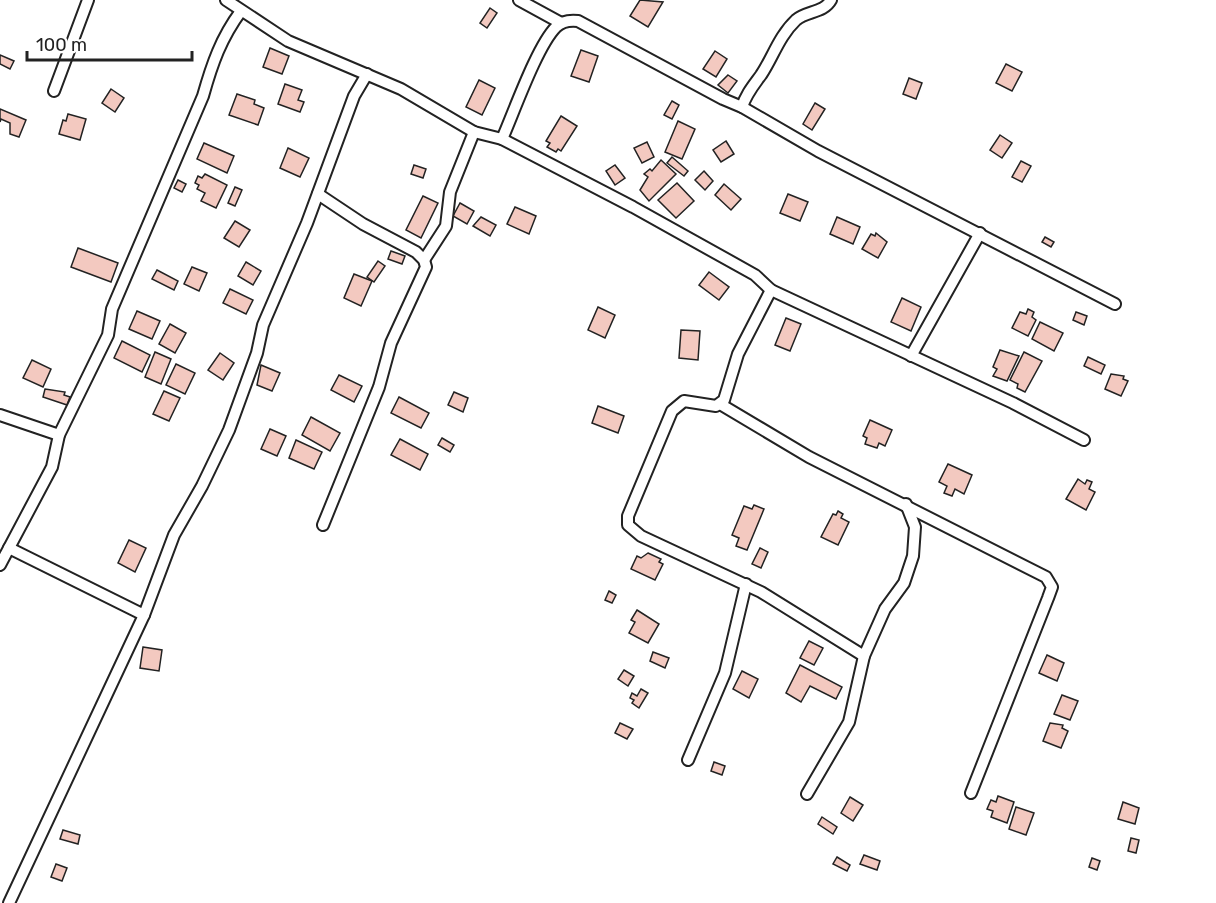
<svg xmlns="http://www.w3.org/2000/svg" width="1216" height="903" viewBox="0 0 1216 903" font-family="Rubik,sans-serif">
<rect width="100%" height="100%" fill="#fff"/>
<g fill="#f3c9c0" stroke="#222" stroke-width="1.5">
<polygon points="640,0 663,2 648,27 630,16"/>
<polygon points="490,8 497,13 487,28 480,23"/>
<polygon points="270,48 289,56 282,74 263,67"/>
<polygon points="581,50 598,56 589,82 571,76"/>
<polygon points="715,51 727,59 716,77 703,69"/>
<polygon points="0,55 14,61 10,69 0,64"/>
<polygon points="1006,64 1022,72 1012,91 996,83"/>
<polygon points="728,75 737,81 728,93 718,85"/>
<polygon points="909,78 922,83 916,99 903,94"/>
<polygon points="479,80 495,88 482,115 466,107"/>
<polygon points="285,84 302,90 298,100 304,102 300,112 278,104"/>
<polygon points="111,89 124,98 115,112 102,103"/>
<polygon points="237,94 255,100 254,104 264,108 258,125 229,115"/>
<polygon points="672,101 679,105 672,119 664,115"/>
<polygon points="815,103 825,109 812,130 803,124"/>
<polygon points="0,109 26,120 19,137 10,134 10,123 1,119 0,122"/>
<polygon points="68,114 86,119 80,140 59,134 63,120 66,121"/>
<polygon points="561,116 577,126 561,151 558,149 556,152 547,147 550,143 546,141"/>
<polygon points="678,121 695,129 682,159 665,152"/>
<polygon points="1000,135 1012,143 1002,158 990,150"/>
<polygon points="726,141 734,154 721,162 713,150"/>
<polygon points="647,142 654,157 642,163 634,148"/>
<polygon points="204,143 234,156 227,173 197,159"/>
<polygon points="288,148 309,158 300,177 280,168"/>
<polygon points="672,157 688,171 684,176 667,163"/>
<polygon points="661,160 676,174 649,201 640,190 648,177 644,174 650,169 652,171"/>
<polygon points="1021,161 1031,166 1022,182 1012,177"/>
<polygon points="414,165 426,169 423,178 411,174"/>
<polygon points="615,165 625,178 615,185 606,171"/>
<polygon points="704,171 713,181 705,190 695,180"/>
<polygon points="205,174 227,185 216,208 201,201 205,193 197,189 199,185 195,183 198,176 202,178"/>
<polygon points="178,180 186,184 182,192 174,188"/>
<polygon points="677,183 694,201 676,218 658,200"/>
<polygon points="724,184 741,199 731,210 715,195"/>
<polygon points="235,187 242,190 235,206 228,203"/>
<polygon points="788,194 808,202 800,221 780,213"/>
<polygon points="423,196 438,203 421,238 406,230"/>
<polygon points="460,203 474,211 467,224 453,216"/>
<polygon points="515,207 536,216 529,234 507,224"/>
<polygon points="481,217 496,225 490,236 473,226"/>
<polygon points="837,217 860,227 853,244 830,234"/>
<polygon points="235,221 250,230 239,247 224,238"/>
<polygon points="876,233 887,242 878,258 862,249 871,234 875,236"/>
<polygon points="1045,237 1054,242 1051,247 1042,242"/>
<polygon points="78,248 118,263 111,282 71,267"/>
<polygon points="391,251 405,256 402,264 388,259"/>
<polygon points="378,261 385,266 374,282 367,277"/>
<polygon points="246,262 261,271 253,285 238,276"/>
<polygon points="192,267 207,273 199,291 184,284"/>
<polygon points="157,270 178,281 174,290 152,279"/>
<polygon points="709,272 729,287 719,300 699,285"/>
<polygon points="354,274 372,281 361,306 344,298"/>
<polygon points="230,289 253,300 246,314 223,303"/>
<polygon points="902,298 921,307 911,331 891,322"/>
<polygon points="598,307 615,315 605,338 588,330"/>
<polygon points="1028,309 1034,312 1032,317 1036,320 1028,336 1012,328 1020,312 1026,314"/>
<polygon points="137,311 160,321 152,339 129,329"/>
<polygon points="1076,312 1087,316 1084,325 1073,320"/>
<polygon points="786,318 801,324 790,351 775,345"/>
<polygon points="1040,322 1063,333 1054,351 1032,339"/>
<polygon points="170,324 186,333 175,353 159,344"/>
<polygon points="681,330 700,331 698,360 679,358"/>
<polygon points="122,341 150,355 142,372 114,358"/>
<polygon points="1000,350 1019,356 1007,381 993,376 997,369 993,367"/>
<polygon points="155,352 171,359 161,384 145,377"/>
<polygon points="1024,352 1042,361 1025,392 1017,388 1018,384 1010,380"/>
<polygon points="220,353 234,363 223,380 208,370"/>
<polygon points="1088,357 1105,365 1101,374 1084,366"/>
<polygon points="32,360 51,369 43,387 23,378"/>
<polygon points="176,364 195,373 185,394 166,385"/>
<polygon points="261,365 280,373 272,391 257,385"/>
<polygon points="1111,374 1124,376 1123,379 1128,381 1121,396 1105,389"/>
<polygon points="339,375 362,386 354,402 331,390"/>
<polygon points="45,389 65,392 64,395 70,397 67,405 43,397"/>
<polygon points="164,391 180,398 169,421 153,414"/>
<polygon points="454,392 468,398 463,412 448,405"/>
<polygon points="399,397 429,413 421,428 391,413"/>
<polygon points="598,406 624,416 618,433 592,423"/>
<polygon points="311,417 340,433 330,451 302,435"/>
<polygon points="870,420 892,430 885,446 879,443 877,448 865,444 867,438 863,436"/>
<polygon points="270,429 286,436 277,456 261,449"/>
<polygon points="442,438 454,445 450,452 438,445"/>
<polygon points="400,439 428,454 420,470 391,455"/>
<polygon points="296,440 322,452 314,469 289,458"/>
<polygon points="948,464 972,475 964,494 955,489 952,496 944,493 947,486 939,482"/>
<polygon points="1078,479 1085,484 1087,480 1092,482 1089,489 1095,492 1086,510 1066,499"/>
<polygon points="754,505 764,509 747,550 736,546 739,538 732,535 744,506 752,509"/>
<polygon points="838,511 843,514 841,518 849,522 838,545 821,537 833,514 836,515"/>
<polygon points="129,540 146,548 135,572 118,563"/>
<polygon points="760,548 768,552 761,568 752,564"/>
<polygon points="648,553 661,559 659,562 663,564 655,580 631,569 637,556 641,558"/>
<polygon points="609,591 616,595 612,603 605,600"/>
<polygon points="637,610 659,624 648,643 629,633 635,622 631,620"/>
<polygon points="809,641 823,648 814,665 800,658"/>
<polygon points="143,647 162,650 159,671 140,668"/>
<polygon points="653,652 669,658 665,668 650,661"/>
<polygon points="1047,655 1064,663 1057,681 1039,673"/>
<polygon points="800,665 842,687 836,699 810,686 801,702 786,693"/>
<polygon points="624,670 634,676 628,686 618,679"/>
<polygon points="742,671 758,679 749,698 733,689"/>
<polygon points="641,689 648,693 639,708 632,703 634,700 630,698 632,693 637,696"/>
<polygon points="1062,695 1078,701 1070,720 1054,714"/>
<polygon points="620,723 633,729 627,739 615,733"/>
<polygon points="1050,723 1063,725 1062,728 1068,731 1061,748 1043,741"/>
<polygon points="714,762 725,766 722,775 711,771"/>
<polygon points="998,796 1014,802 1007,823 991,817 993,811 987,809 991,800 996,802"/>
<polygon points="850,797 863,805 853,821 841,813"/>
<polygon points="1123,802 1139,808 1135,824 1118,819"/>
<polygon points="1016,807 1034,813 1026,835 1009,829"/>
<polygon points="822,817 837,827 833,834 818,824"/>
<polygon points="63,830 80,835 78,844 60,839"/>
<polygon points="1131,838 1139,840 1136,853 1128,851"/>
<polygon points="864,855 880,861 877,870 860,864"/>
<polygon points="837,857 850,865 847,871 833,864"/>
<polygon points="1092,858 1100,861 1097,870 1089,867"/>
<polygon points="56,864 67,868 62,881 51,877"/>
</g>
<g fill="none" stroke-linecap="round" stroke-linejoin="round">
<defs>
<g id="minor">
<polyline points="226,0 288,41 401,89 474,132 502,139 633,207 755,275 771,290 1013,403 1084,440"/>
<polyline points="519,0 561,23"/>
<polyline points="54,91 88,0"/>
<path d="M742,107c4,-13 11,-21 19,-32 12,-18 18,-39 35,-55 10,-9 28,-7 35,-20"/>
<path d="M502,139c12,-27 35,-93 54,-112 6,-6 13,-7 22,-6l145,78 19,8 76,44 297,153"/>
<polyline points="318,194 363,224 416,252 424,260 426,267 391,343 379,387 323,525"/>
<polyline points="424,260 446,226 450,192 474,132"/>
<polyline points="771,290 738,354 724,400 716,406 684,401 672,411 628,516 628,525 641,536 761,592 864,656"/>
<polyline points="911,356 980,233"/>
<polyline points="720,404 809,457 1046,577 1052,587 1048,598 971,793"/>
<polyline points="0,415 59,435"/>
<path d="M9,548l43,-81 7,-32 49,-100 4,-26 91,-213c9,-32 18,-58 38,-85"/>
<polyline points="0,565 9,548 144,615"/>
<polyline points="688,760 725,673 746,584"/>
<polyline points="807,794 849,722 864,656 885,609 904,583 913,556 915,527 906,504"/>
<polyline points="9,903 144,615 174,535 202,486 229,430 257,353 263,325 307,223 354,96 367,74"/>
</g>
</defs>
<use href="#minor" stroke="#222" stroke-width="14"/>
<use href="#minor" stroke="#fff" stroke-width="10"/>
</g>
<path d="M27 51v9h165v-9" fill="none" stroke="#222222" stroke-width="3"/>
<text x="36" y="51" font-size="18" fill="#222222" stroke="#ffffff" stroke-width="4.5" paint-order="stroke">100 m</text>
</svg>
